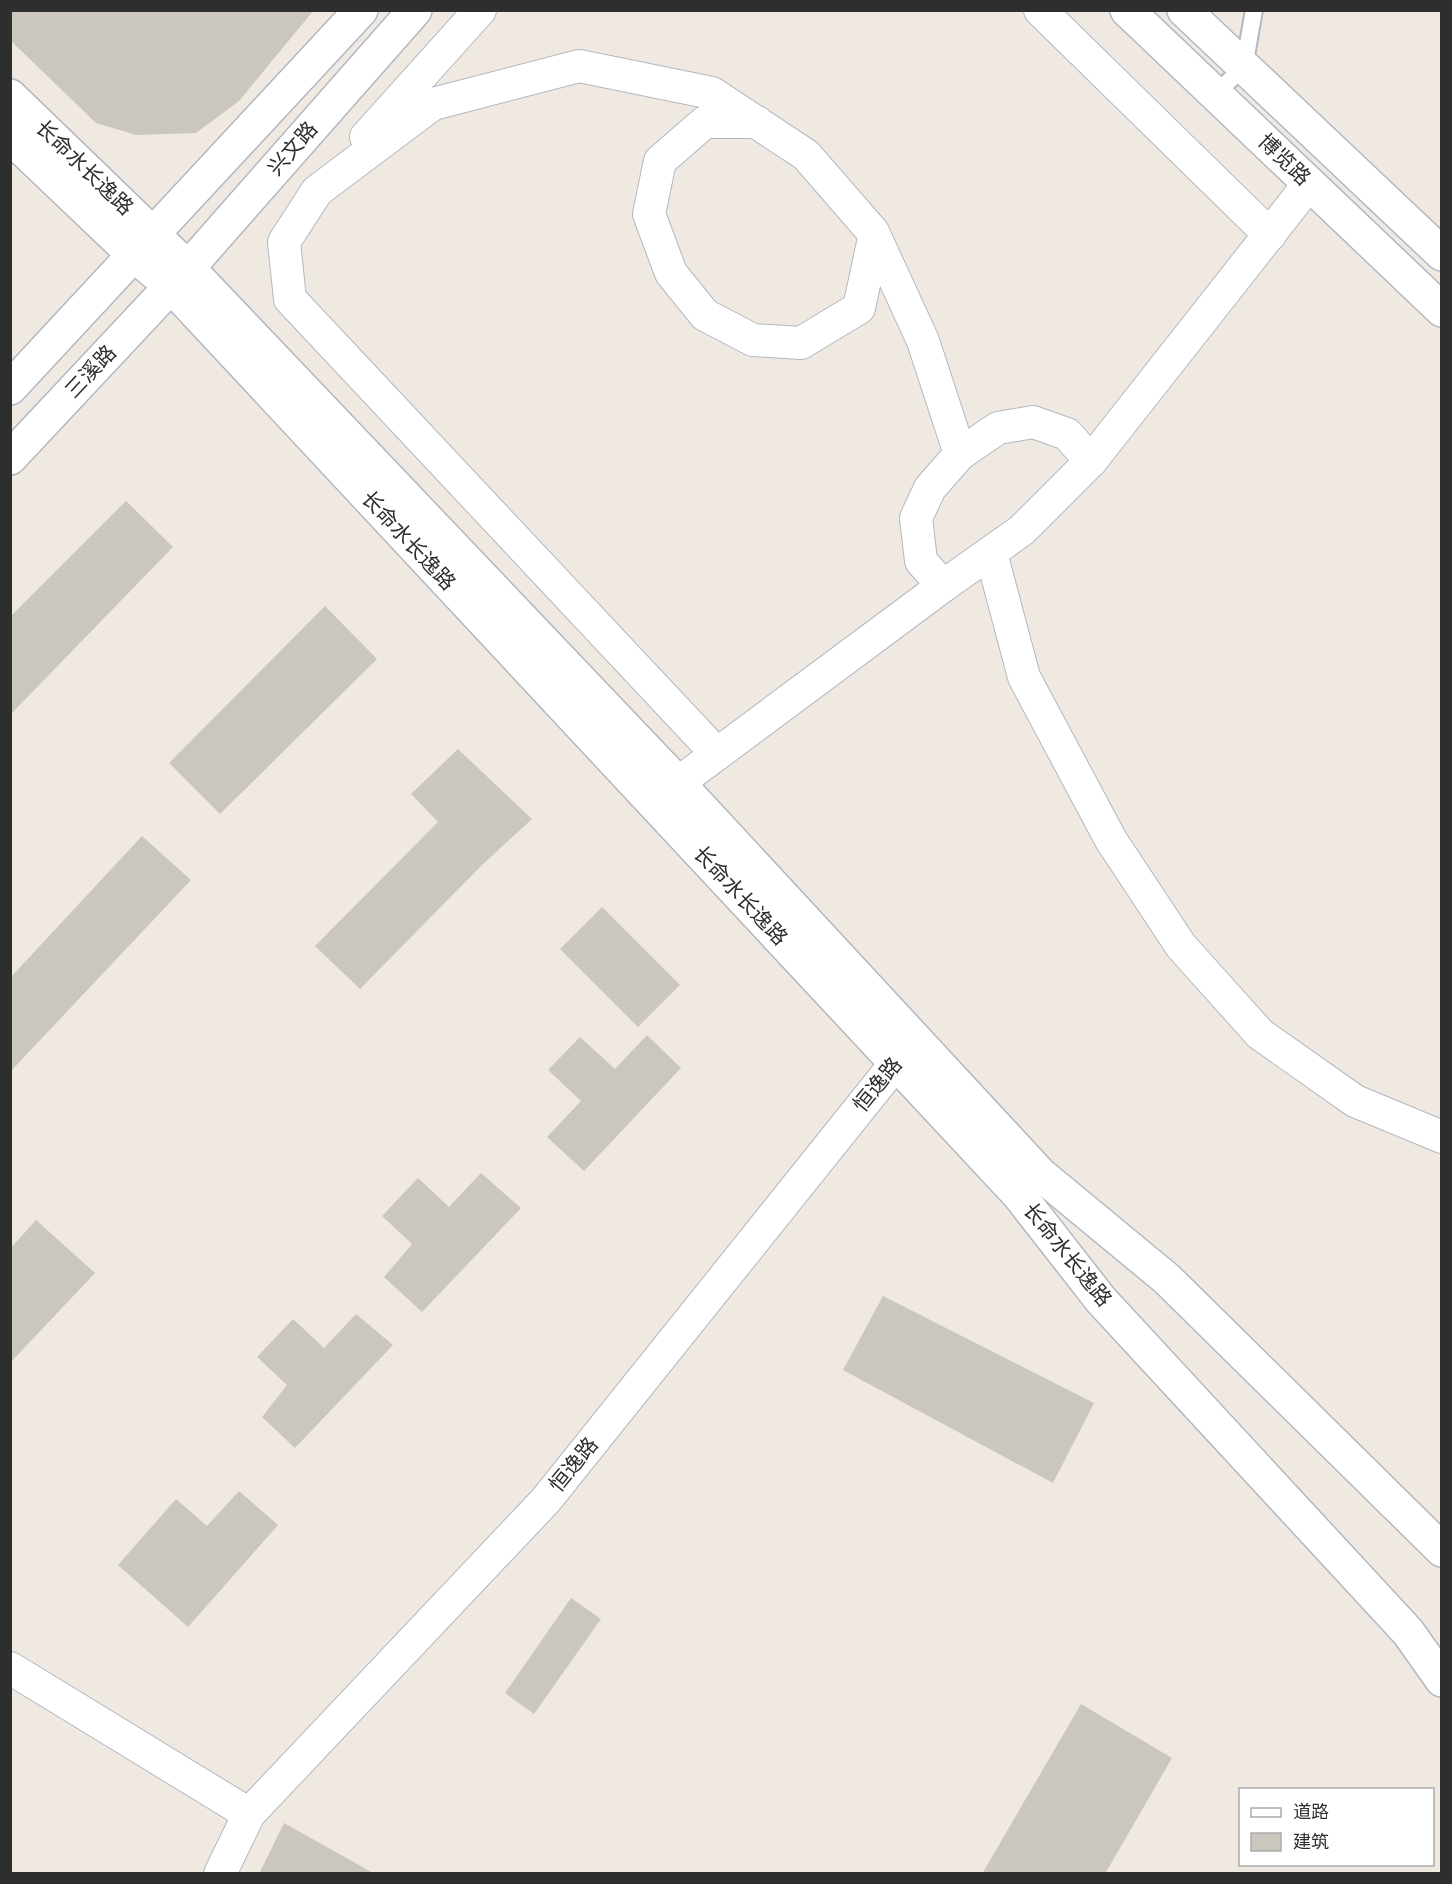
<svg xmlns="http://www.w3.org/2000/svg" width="1452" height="1884" viewBox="0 0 1452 1884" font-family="'Alegreya Sans','Noto Sans SC',sans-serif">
<rect width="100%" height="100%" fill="#efe9e1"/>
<g fill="#cbc7bf">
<polygon points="10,10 314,10 239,101 196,133 136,135 96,123 10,40"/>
<polygon points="126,501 173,547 10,715 10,617"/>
<polygon points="325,606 377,659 220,814 169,763"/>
<polygon points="458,749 532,819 482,865 360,989 315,946 438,822 411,794"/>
<polygon points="142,836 191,880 10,1072 10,978"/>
<polygon points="602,907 680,985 638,1027 560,949"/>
<polygon points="647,1035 681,1068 584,1171 547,1137 581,1101 548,1070 580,1037 615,1069"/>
<polygon points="481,1173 521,1208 422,1312 384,1277 412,1244 382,1216 418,1178 449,1207"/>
<polygon points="36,1220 95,1273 10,1363 10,1249"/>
<polygon points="883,1296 1094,1403 1053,1483 843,1370"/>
<polygon points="356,1314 393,1345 295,1448 262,1417 287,1385 257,1357 293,1319 324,1348"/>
<polygon points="239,1491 278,1525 188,1627 118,1565 176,1499 207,1526"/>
<polygon points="571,1598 601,1619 534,1714 505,1693"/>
<polygon points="1081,1704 1172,1758 1105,1874 982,1874"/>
<polygon points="284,1823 375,1874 259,1874"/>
</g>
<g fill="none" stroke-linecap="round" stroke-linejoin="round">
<defs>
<polyline id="lane" points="1215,94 1244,67 1254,10"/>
<g id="street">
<polyline points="1040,10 1270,235"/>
<polyline points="757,122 705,122 660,161 649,214 671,273 705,315 753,340 801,343 859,308 874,238"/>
<polyline points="366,137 480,10"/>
<polyline points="991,553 1024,677 1111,840 1181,946 1260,1034 1355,1101 1442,1137"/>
<polyline points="943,586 921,561 916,518 930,488 960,454 998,428 1033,422 1067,434 1091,461"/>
<polyline points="717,754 290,299 284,242 317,191 433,104 579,66 712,93 806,155 873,232 923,341 960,454"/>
<polyline points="678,783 943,586 1022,530 1091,461 1309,184"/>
<polyline points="10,1668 249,1814"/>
<polyline points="220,1874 249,1814 546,1500 912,1043"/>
</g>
<g id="secondary">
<polyline points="1127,10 1442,310"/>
<polyline points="1184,10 1442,254"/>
<polyline points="10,96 188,268 678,783 1040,1174 1167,1279 1442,1550"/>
<polyline points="10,137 135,256 171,286 1019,1195 1101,1300 1408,1632 1442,1680"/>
<polyline points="10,388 361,10"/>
<polyline points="10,458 188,268 415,10"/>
</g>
</defs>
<use href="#lane" stroke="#b4b7c1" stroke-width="20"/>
<use href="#street" stroke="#b4b7c1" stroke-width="34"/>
<use href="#secondary" stroke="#b4b7c1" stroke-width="36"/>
<use href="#lane" stroke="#fff" stroke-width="16"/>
<use href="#street" stroke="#fff" stroke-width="32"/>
<use href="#secondary" stroke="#fff" stroke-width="33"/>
</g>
<g text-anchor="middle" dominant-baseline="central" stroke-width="4.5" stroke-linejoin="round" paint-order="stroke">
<g font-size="21" fill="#2e2e2e" stroke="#fff">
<text transform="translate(293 149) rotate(-49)">兴文路</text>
<text transform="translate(1284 160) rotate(44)">博览路</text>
<text transform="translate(84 168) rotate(44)">长命水长逸路</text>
<text transform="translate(91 372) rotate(-47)">三溪路</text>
<text transform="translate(408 541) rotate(47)">长命水长逸路</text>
<text transform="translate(740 896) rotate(47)">长命水长逸路</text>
<text transform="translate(878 1085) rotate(-51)">恒逸路</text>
<text transform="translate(1067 1255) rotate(51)">长命水长逸路</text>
<text transform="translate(574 1465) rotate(-51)">恒逸路</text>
</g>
</g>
<rect width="1452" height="1884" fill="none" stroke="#2e2e2e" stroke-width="24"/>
<rect x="1239" y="1788" width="195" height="78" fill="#ffffff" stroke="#ababab" stroke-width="1.5"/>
<rect x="1251" y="1808" width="30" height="9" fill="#ffffff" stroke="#ababab" stroke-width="1.5"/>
<text x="1293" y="1818" font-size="18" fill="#2e2e2e">道路</text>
<rect x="1251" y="1833" width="30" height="18" fill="#cbc7bf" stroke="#ababab" stroke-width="1.5"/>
<text x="1293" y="1848" font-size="18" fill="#2e2e2e">建筑</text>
</svg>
